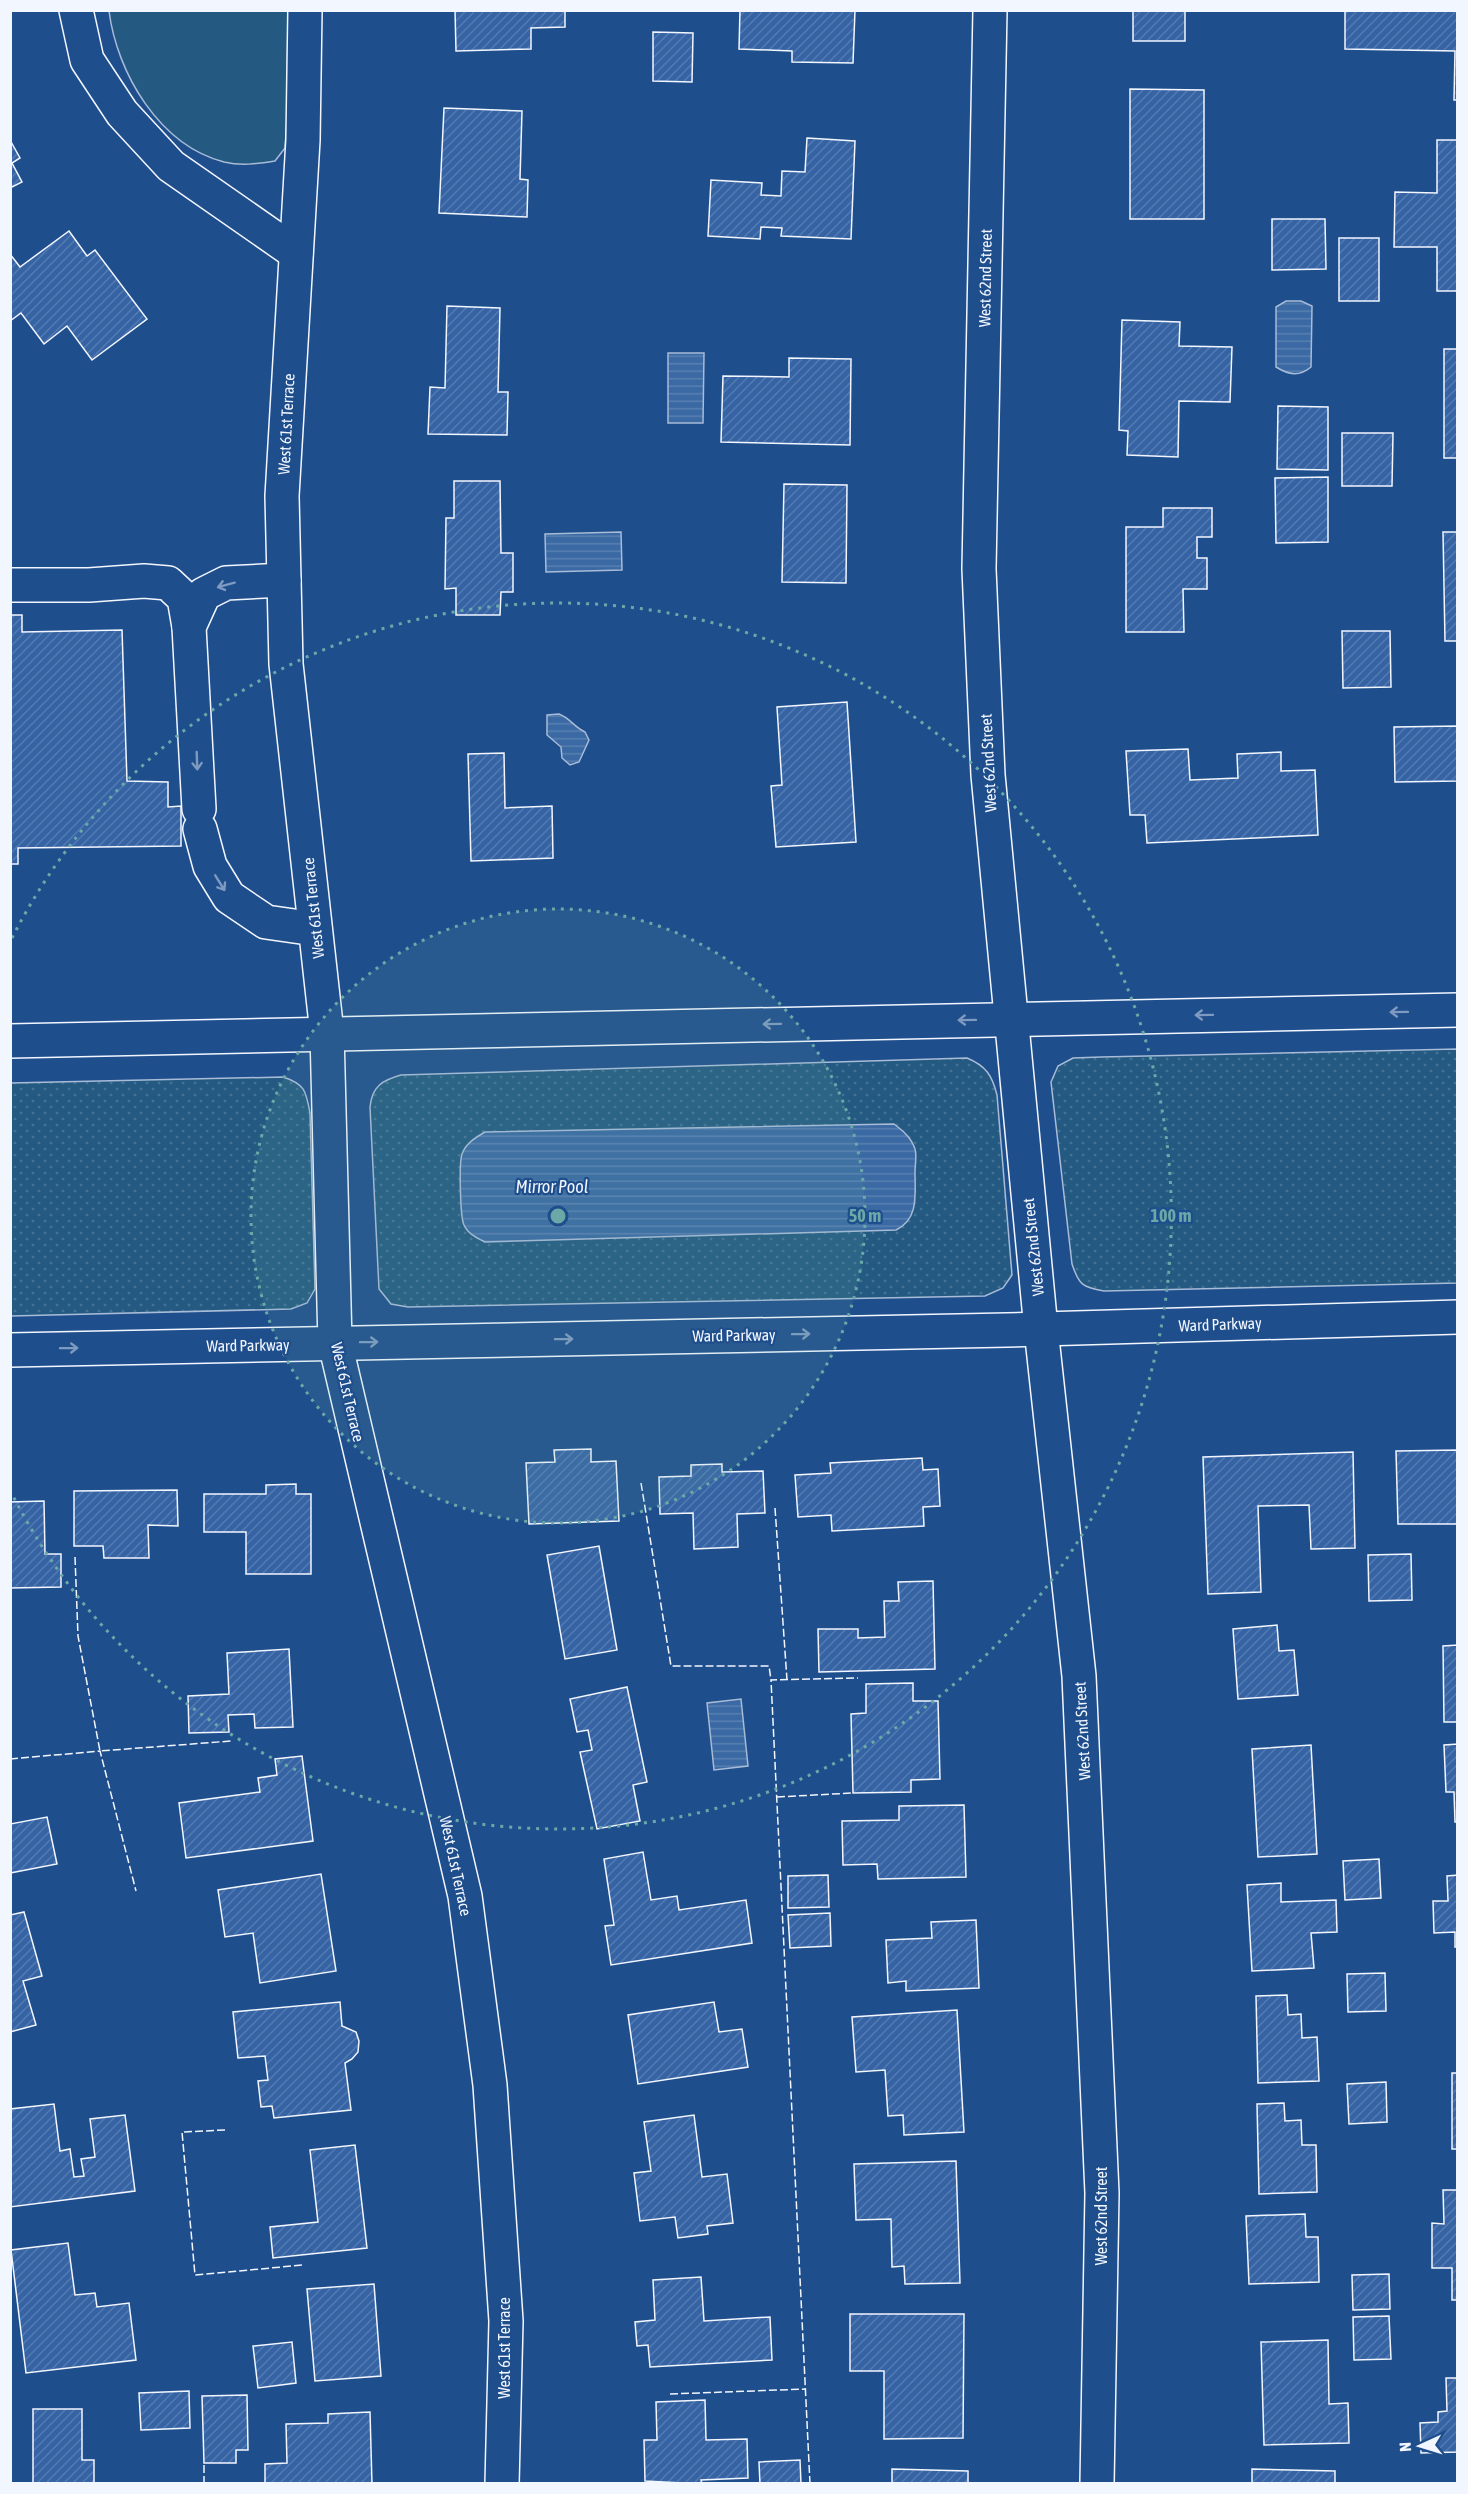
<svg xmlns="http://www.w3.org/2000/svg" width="1468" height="2494" viewBox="0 0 1468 2494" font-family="'Asap Condensed',sans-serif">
<defs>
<pattern id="park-dots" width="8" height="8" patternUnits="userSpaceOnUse" patternTransform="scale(1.5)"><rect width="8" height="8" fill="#245a82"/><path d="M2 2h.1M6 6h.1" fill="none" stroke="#447295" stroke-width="1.8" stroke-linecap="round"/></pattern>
<pattern id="water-rules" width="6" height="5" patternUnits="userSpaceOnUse" patternTransform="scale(1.5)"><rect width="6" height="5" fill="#3b69a3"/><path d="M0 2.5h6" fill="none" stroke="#587fb1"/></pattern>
<pattern id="building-hatch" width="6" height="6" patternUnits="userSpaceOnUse" patternTransform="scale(1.5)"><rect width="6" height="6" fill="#3563a3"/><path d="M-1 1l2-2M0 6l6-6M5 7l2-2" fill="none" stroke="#537ab1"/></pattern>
</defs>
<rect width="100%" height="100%" fill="#1f4e8c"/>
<path fill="#245a82" stroke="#a8bbd7" stroke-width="1.5" d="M109,11h179l-1,108 -2,29 -10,13c-18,3 -34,5 -51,1 -65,-17 -107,-89 -115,-151z"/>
<g fill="url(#park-dots)" stroke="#a8bbd7" stroke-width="1.5">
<path d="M1457,1049v234l-353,8c-22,-4 -25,-6 -32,-27l-21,-182 7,-16 15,-8 28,-1z"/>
<path d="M967,1058c19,8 25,17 30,37l15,180 -9,13 -18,8 -577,11 -17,-3 -12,-15 -9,-182c2,-21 13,-27 31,-32z"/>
<path d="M283,1077c22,7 23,14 27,36l5,176 -8,14 -16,6 -280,7v-233z"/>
</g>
<g fill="url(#water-rules)" stroke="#a8bbd7" stroke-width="1.5">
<path d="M1286,301h15l11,5 -1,61c-12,10 -22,8 -35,0v-60z"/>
<polygon points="668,353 704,353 703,423 668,423"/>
<polygon points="621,532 622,570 546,572 545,534"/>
<path d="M559,714c11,4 15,13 26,18l4,8 -10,22 -9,3 -8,-7 -1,-11 -14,-12v-20z"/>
<path d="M894,1124c9,7 17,13 21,25 2,6 0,16 0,23 0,23 4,47 -19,58l-411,12c-8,-4 -17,-8 -21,-17 -4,-8 -5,-63 -2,-71 4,-11 13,-16 23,-22z"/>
<polygon points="741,1699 748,1766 714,1770 707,1703"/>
</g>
<g fill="url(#building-hatch)" stroke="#f2f6ff" stroke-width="1.5">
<polygon points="455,10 565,10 565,27 531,28 531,49 456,51"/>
<polygon points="740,10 855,10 853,63 792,62 792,51 739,49"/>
<rect x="1133" y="10" width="52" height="31"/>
<polygon points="1345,10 1458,10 1458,100 1454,100 1455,51 1345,49"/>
<polygon points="653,32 693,33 692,82 653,81"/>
<polygon points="1130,89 1204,90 1204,219 1130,219"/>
<polygon points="444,108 522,111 520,179 528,180 527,217 439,213"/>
<polygon points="807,138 855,141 851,239 781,236 782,228 761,227 760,239 708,236 711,180 762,183 761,195 781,196 782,171 805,172"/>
<polygon points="10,140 20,158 12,163 22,182 10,188"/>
<polygon points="1437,140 1458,140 1458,291 1437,291 1437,247 1394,247 1395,192 1437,193"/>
<polygon points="1272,219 1325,219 1326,269 1272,270"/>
<polygon points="69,231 87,256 95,250 147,319 92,360 67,326 44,344 21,313 10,321 10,254 20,267"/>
<rect x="1339" y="238" width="40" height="63"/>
<polygon points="447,306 500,308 498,392 508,392 507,435 428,434 430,387 445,388"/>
<polygon points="1122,320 1180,322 1179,346 1232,347 1230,402 1179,401 1178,457 1127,455 1128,431 1119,430"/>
<rect x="1444" y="349" width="14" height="109"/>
<polygon points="789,358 851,359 850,445 721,442 723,376 789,377"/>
<polygon points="1278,406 1328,407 1328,470 1277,469"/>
<polygon points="1342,433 1393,433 1392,486 1342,486"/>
<polygon points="1328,477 1328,542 1276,543 1275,478"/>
<polygon points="454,481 500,481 501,553 513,553 513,592 501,592 500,615 456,615 456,588 445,589 446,518 454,518"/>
<polygon points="784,484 847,485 846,583 782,582"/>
<polygon points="1163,508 1212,508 1212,537 1197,537 1197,558 1207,558 1207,589 1183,589 1184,632 1126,632 1126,527 1163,527"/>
<polygon points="1443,532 1458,532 1458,641 1445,641"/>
<polygon points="10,615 22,615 22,632 122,630 127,781 168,782 168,807 181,806 181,846 18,848 18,864 10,864"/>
<polygon points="1342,631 1390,631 1391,687 1343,688"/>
<polygon points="847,702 856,842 776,847 771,786 782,785 777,707"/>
<polygon points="1458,726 1458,781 1395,782 1394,727"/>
<polygon points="1188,749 1190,780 1238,778 1237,754 1281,752 1281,771 1315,770 1318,835 1147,843 1145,815 1130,815 1126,751"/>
<polygon points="504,753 505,808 552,806 553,858 471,861 468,754"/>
<polygon points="591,1449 591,1462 616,1461 619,1521 529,1524 526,1463 555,1462 554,1450"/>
<polygon points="1458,1450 1458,1524 1398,1524 1396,1451"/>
<polygon points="1353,1452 1355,1548 1311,1549 1309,1505 1258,1506 1261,1592 1208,1594 1203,1457"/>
<polygon points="922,1458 923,1470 938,1469 940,1506 923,1507 924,1526 832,1531 831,1515 798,1517 795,1475 831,1473 830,1463"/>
<polygon points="722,1464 722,1472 763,1471 765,1513 737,1514 738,1547 694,1549 693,1513 660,1514 659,1477 691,1476 691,1465"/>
<polygon points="296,1484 296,1494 311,1494 311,1574 246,1574 246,1532 204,1532 204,1494 266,1494 266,1485"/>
<polygon points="177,1490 178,1526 148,1525 149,1558 104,1558 103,1546 74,1546 74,1491"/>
<polygon points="44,1501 45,1554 61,1554 61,1587 10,1588 10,1502"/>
<polygon points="599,1546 617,1650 565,1659 547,1555"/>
<polygon points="1411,1554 1412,1600 1369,1601 1368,1555"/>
<polygon points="933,1581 935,1669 819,1672 818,1629 858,1629 858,1638 885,1637 884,1601 899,1601 898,1582"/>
<polygon points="1277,1625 1279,1651 1294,1650 1298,1695 1238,1699 1233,1629"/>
<polygon points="1458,1645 1458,1722 1444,1722 1443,1646"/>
<polygon points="289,1649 293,1727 255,1728 254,1714 228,1715 229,1732 189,1733 188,1696 229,1694 227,1653"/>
<polygon points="913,1683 913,1701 938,1701 940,1779 911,1780 911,1792 853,1793 851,1714 866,1713 866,1684"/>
<polygon points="627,1687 647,1782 633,1785 640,1821 597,1829 580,1752 592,1750 588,1730 577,1732 570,1699"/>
<polygon points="1458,1744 1458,1822 1455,1822 1454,1792 1446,1792 1444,1745"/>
<polygon points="1311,1745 1317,1854 1258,1857 1252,1749"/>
<polygon points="302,1756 313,1841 186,1858 179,1803 260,1792 258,1778 277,1775 275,1759"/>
<polygon points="964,1805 966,1877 878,1879 877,1864 843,1865 842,1821 899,1820 899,1806"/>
<polygon points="47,1817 57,1864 10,1873 10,1824"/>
<polygon points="643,1852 651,1900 677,1896 679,1910 746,1900 752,1943 611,1965 605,1926 614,1925 604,1859"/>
<polygon points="1379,1859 1381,1898 1345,1900 1343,1861"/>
<polygon points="321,1874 336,1971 260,1983 253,1933 225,1937 218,1890"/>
<polygon points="828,1875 829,1907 788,1908 788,1876"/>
<polygon points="1458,1875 1458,1947 1455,1947 1455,1932 1434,1933 1433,1901 1448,1901 1447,1876"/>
<polygon points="1281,1883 1281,1902 1336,1900 1337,1932 1311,1933 1314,1968 1252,1971 1247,1885"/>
<polygon points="24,1912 42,1976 23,1981 36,2025 10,2032 10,1915"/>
<polygon points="830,1913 831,1946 790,1948 788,1915"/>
<polygon points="976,1920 979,1988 906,1991 906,1981 888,1983 886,1940 932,1938 931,1922"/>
<polygon points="1385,1973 1386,2011 1348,2012 1347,1974"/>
<polygon points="1287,1995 1288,2015 1301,2014 1302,2038 1317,2037 1319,2081 1258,2083 1256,1996"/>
<polygon points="340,2002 342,2026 356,2032 359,2041 358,2052 352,2059 345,2063 351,2110 274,2118 272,2106 261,2107 258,2081 268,2080 265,2056 238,2058 233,2012"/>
<polygon points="714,2002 719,2032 742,2029 748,2067 638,2084 628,2015"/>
<polygon points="957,2010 964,2132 904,2135 903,2115 888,2116 885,2070 856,2072 852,2017"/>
<rect x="1452" y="2073" width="6" height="76"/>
<polygon points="1386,2082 1387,2122 1349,2124 1347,2084"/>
<polygon points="1284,2103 1285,2121 1301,2120 1302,2145 1316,2145 1317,2192 1259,2194 1257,2104"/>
<polygon points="54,2104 60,2151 70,2149 74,2177 84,2176 81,2159 95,2157 90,2119 125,2115 135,2191 10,2207 10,2109"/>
<polygon points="694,2115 702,2177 727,2174 733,2223 707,2226 708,2234 678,2238 675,2217 640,2221 634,2173 651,2171 644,2122"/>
<polygon points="355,2145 367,2248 273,2258 270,2227 318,2222 310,2150"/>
<polygon points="956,2161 960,2283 905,2284 904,2266 892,2267 891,2219 856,2220 854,2164"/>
<polygon points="1443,2190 1458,2190 1458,2300 1452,2300 1452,2268 1432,2268 1432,2223 1444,2224"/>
<polygon points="1305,2214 1306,2237 1318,2237 1319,2282 1249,2284 1246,2216"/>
<polygon points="68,2243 75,2295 95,2293 97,2307 129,2303 136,2360 26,2373 11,2250"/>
<polygon points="1389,2274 1390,2309 1353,2310 1352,2275"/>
<polygon points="701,2277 704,2321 770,2317 772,2360 650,2367 648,2345 637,2346 635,2322 655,2320 653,2280"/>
<polygon points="374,2284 381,2376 315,2381 307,2289"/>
<polygon points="850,2314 964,2314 963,2438 884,2439 884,2371 850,2371"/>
<polygon points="1389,2316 1391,2359 1354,2360 1353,2317"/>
<polygon points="1328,2340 1329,2404 1348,2403 1349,2443 1264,2445 1261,2342"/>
<polygon points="292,2342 296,2383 258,2388 253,2346"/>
<polygon points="1446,2378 1458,2378 1458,2452 1421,2453 1420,2423 1438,2422 1438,2412 1447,2411"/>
<polygon points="189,2391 190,2428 141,2430 139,2393"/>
<polygon points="247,2395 248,2450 236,2450 236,2463 204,2463 202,2396"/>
<polygon points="705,2400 706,2440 747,2439 748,2478 701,2480 702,2484 645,2481 644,2440 657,2440 656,2402"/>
<polygon points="33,2409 82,2409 82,2460 94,2460 94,2484 33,2484"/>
<polygon points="370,2412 372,2484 265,2484 265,2464 287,2463 286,2424 328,2423 328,2414"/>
<polygon points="800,2460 801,2484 760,2484 759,2462"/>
<polygon points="892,2469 968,2471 968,2484 878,2484 892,2483"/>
<polygon points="1252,2469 1335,2471 1335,2484 1252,2484"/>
</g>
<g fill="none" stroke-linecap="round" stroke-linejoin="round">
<defs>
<g id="minor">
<polyline points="76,10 87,60 122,113 171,166 296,253"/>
<polyline points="305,10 303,140 282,496 286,664 327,1033 335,1343 465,1896 490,2085 506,2321 502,2484"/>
<polyline points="990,10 979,569 988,775 1041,1329 1079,1676 1102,2193 1097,2484"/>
<polyline points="10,585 89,585 144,581 168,583 184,598 189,627"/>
<polyline points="199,809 189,627 204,594 226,583 284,580"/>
<polyline points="200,829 210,866 229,897 266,922 315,929"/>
</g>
<g id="major">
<polyline points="10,1041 1458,1010"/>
<polyline points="10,1350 1007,1330 1458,1317"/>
</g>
</defs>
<use href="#minor" stroke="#f2f6ff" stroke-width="36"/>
<use href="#major" stroke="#f2f6ff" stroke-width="36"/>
<use href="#minor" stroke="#1f4e8c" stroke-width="33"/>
<use href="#major" stroke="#1f4e8c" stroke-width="33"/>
<g stroke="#f2f6ff" stroke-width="1.5" stroke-dasharray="8 3" stroke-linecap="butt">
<polyline points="641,1483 671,1666 769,1666 771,1680"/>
<polyline points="775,1508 787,1680"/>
<polyline points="75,1557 78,1636 100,1751 231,1741"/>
<polyline points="10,1759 100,1751 136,1891"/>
<polyline points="777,1797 853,1793"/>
<polyline points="225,2130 182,2132 195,2275 303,2265"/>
<polyline points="670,2394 806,2389"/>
<polyline points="204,2484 204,2463"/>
<polyline points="810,2484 771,1680 858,1678"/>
</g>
</g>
<defs><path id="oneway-shaft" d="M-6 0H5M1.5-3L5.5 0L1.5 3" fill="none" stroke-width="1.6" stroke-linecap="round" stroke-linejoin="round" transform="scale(1.5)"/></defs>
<g stroke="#7e9ac0">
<use href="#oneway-shaft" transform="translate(226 585) rotate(165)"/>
<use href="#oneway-shaft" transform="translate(197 761) rotate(88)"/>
<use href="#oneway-shaft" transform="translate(220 883) rotate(58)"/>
<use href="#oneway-shaft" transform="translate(1399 1012) rotate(179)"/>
<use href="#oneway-shaft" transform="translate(1204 1015) rotate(179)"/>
<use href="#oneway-shaft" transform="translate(967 1020) rotate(179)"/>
<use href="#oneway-shaft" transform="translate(772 1024) rotate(179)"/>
<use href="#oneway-shaft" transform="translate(801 1334) rotate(-1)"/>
<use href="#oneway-shaft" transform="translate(564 1339) rotate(-1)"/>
<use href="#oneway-shaft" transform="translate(369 1342) rotate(-1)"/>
<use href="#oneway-shaft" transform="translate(69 1348) rotate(-1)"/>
</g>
<circle cx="558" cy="1216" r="307" fill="#6aa9a8" fill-opacity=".12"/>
<g fill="none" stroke="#6aa9a8" stroke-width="3" stroke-dasharray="3 6">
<circle cx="558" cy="1216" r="307"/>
<path d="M12 938A613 613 0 1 1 12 1494"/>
</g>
<g text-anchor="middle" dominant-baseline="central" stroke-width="4.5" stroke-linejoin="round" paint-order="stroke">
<g font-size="16" fill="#f2f6ff" stroke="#1f4e8c">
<text transform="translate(985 278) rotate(-89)">West 62nd Street</text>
<text transform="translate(286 424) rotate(-87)">West 61st Terrace</text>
<text transform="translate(988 763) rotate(-93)">West 62nd Street</text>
<text transform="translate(313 908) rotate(-96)">West 61st Terrace</text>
<text transform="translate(1033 1247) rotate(-96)">West 62nd Street</text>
<text transform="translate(1220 1324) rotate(-2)">Ward Parkway</text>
<text transform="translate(734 1335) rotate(-1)">Ward Parkway</text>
<text transform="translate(248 1345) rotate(-1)">Ward Parkway</text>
<text transform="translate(348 1392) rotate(77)">West 61st Terrace</text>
<text transform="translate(1082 1731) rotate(-93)">West 62nd Street</text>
<text transform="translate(456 1866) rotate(78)">West 61st Terrace</text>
<text transform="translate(1101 2216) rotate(-90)">West 62nd Street</text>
<text transform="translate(504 2348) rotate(-90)">West 61st Terrace</text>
</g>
<g font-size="18" font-style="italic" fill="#f2f6ff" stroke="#1f4e8c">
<text x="552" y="1186">Mirror Pool</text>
</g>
</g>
<circle cx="558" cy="1216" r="9" fill="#6aa9a8" stroke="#1f4e8c" stroke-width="3"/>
<g font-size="18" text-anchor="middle" font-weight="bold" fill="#6aa9a8" stroke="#1f4e8c" stroke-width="4.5" stroke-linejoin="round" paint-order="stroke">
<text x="865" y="1222">50 m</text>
<text x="1171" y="1222">100 m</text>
</g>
<rect width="1468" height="2494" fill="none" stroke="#f2f6ff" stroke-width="24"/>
<g transform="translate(1420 2446) rotate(266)" stroke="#1f4e8c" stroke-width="4.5" paint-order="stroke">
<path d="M0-4.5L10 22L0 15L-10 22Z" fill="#f2f6ff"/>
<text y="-9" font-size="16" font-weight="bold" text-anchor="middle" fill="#f2f6ff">N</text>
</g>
</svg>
